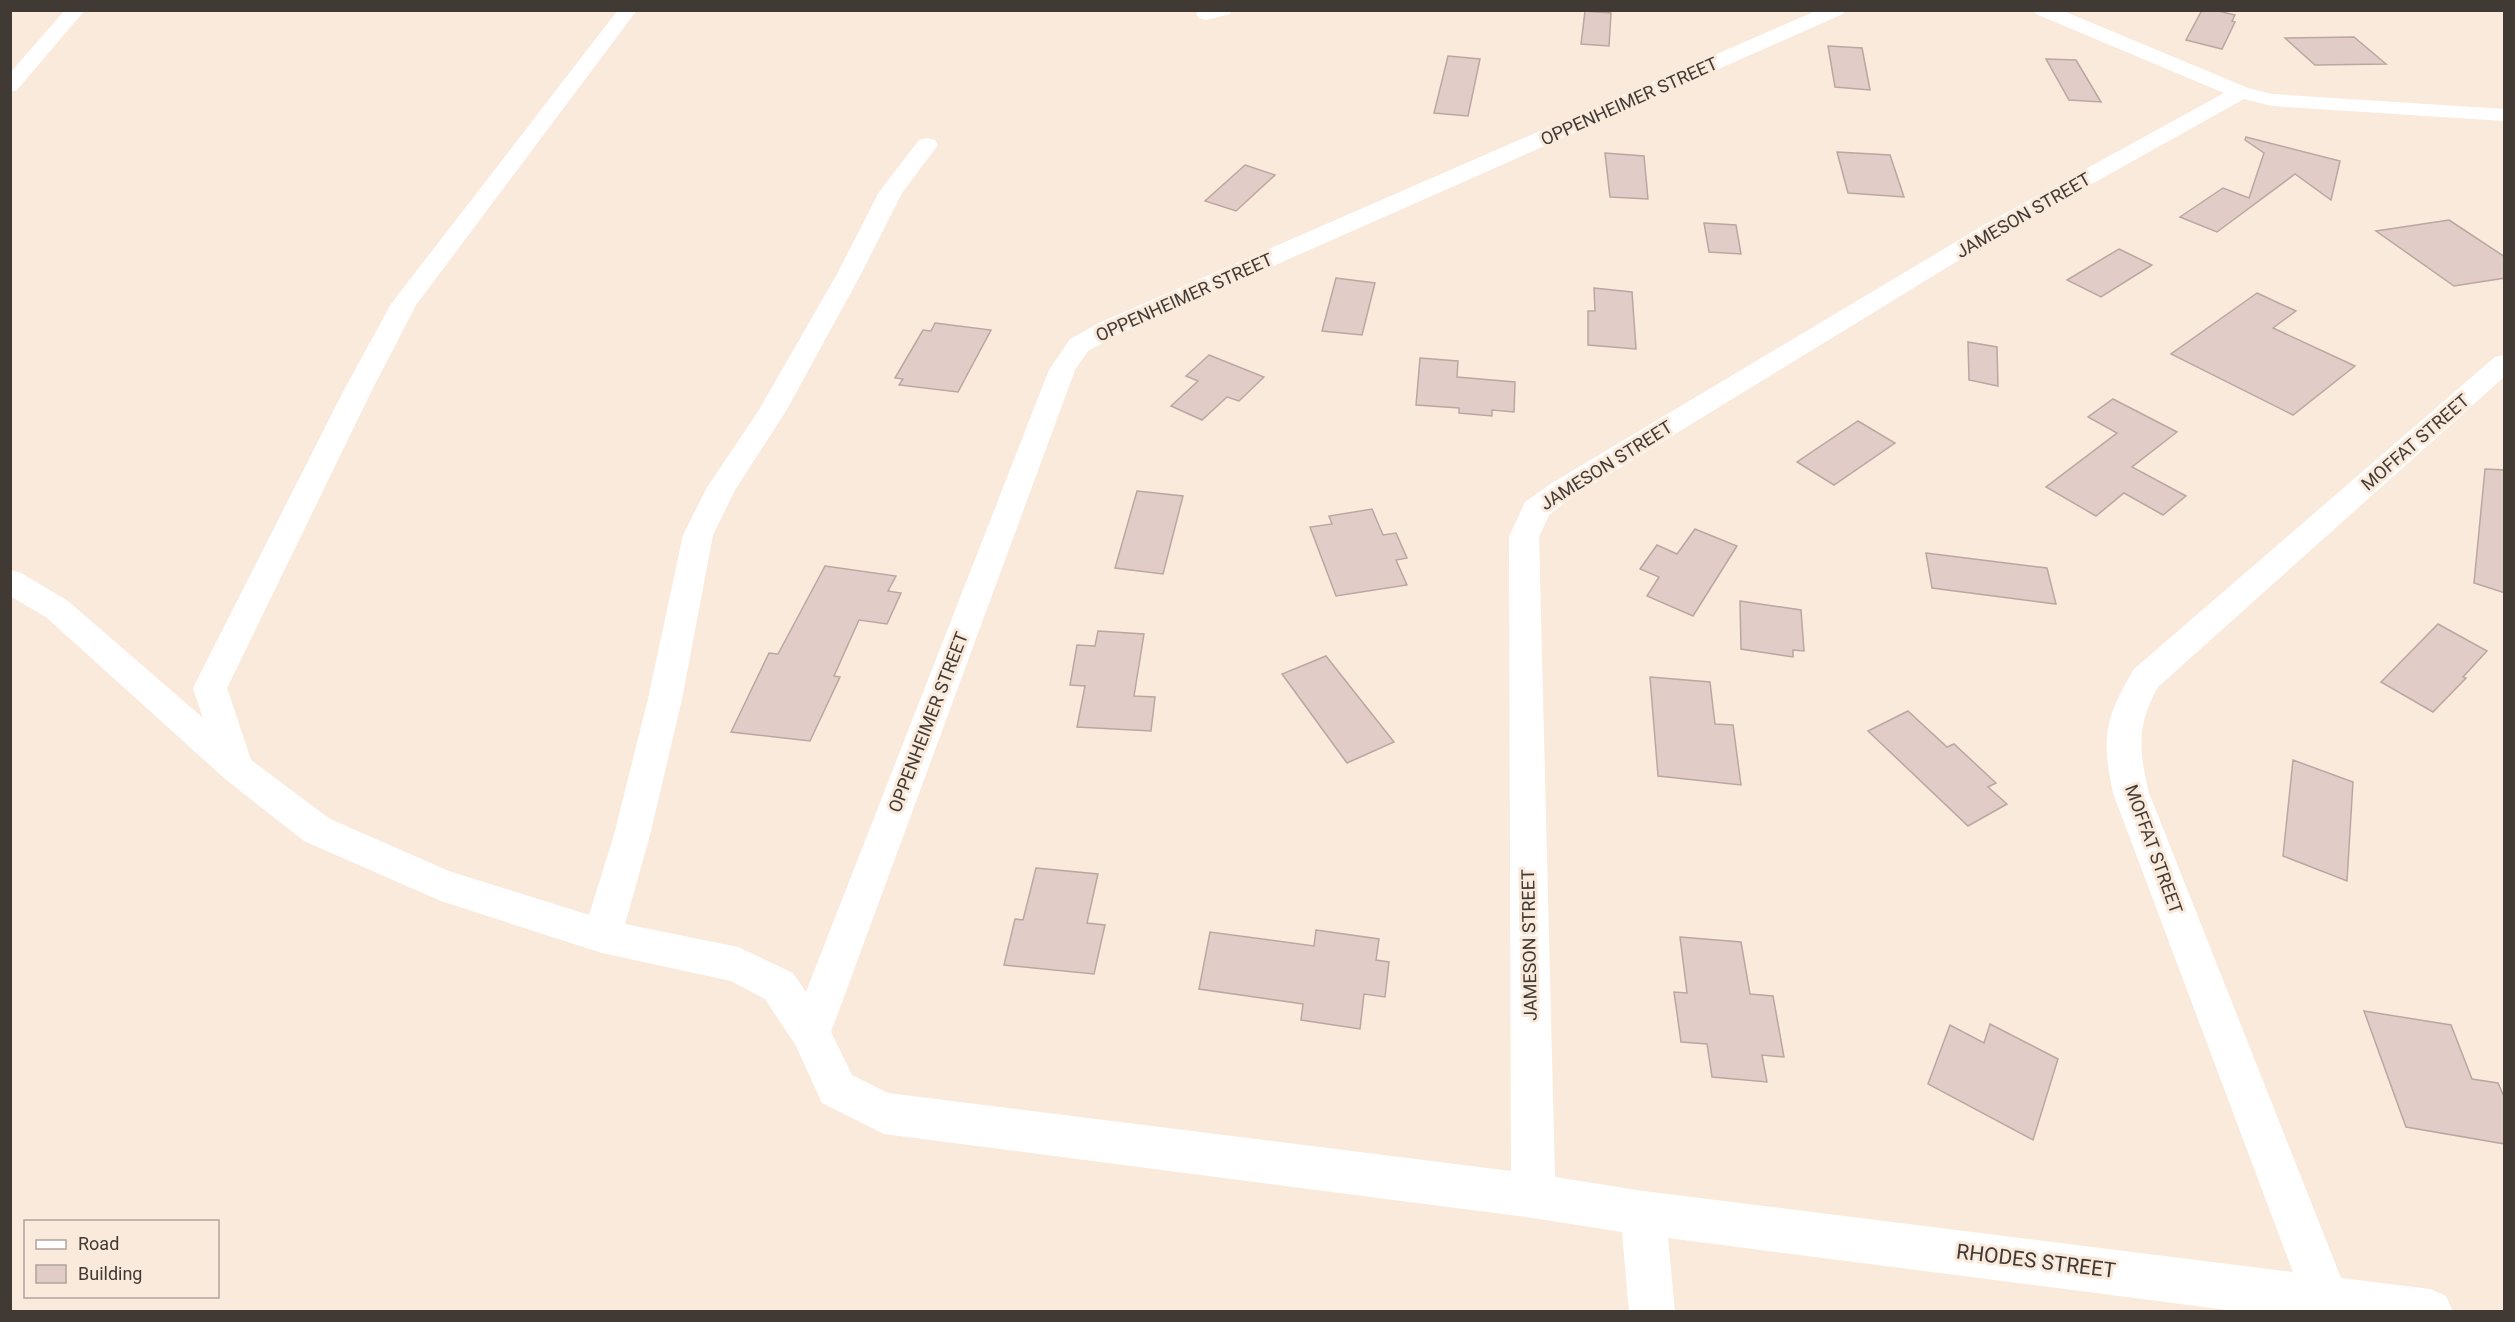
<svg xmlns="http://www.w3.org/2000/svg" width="2515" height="1322" viewBox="0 0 2515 1322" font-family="Roboto,sans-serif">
<rect width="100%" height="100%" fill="#faeadc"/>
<g fill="#e2ccc8" stroke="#bba6a2" stroke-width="1.5">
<polygon points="2202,10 2214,10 2235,15 2232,21 2235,22 2222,49 2186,40"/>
<polygon points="1585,11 1611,13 1609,46 1581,44"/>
<polygon points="2354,37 2386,64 2315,65 2285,38"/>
<polygon points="1828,46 1862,48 1870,90 1835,87"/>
<polygon points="1448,56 1480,59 1468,116 1434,113"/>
<polygon points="2046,59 2076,60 2101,102 2069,100"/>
<polygon points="2246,137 2340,161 2331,200 2295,174 2217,232 2180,217 2223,188 2249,198 2264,153 2245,140"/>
<polygon points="1837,152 1890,155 1904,197 1848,193"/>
<polygon points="1605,153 1644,156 1648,199 1610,197"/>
<polygon points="1245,165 1275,175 1236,211 1205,201"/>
<polygon points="2449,220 2505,257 2505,278 2454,286 2376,231"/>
<polygon points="1704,223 1736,225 1741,254 1709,252"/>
<polygon points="2119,249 2152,265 2101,297 2067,280"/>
<polygon points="1336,278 1375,283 1362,335 1322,331"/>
<polygon points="1594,288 1632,292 1636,349 1588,345 1588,311 1595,311"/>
<polygon points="2257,293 2296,311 2273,328 2355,366 2293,415 2171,354"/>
<polygon points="935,323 991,330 958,392 899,385 903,379 895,378 923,330 931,331"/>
<polygon points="1968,342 1997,347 1998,386 1969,380"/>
<polygon points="1209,355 1264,377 1239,401 1227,397 1202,420 1171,406 1198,381 1186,376"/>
<polygon points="1420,358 1458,361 1457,377 1515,382 1514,412 1492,410 1492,416 1459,413 1459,408 1416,405"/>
<polygon points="2113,399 2177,432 2132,467 2186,496 2163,515 2124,493 2096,516 2046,487 2117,433 2088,417"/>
<polygon points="1858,421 1895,443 1834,485 1797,462"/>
<polygon points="2485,469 2505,470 2505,593 2474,583"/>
<polygon points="1137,491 1183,496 1163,574 1115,568"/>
<polygon points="1372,509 1383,535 1396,533 1407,558 1396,560 1407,585 1336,596 1310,527 1332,524 1329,516"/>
<polygon points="1695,529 1737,546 1693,616 1647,596 1659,577 1640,569 1657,545 1677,554"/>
<polygon points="1926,553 2047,568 2056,604 1932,588"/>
<polygon points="825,566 896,576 888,591 901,593 887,624 859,620 834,676 840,677 810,741 731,732 769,653 778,654"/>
<polygon points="1740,601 1801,610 1804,651 1793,650 1793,657 1741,649"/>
<polygon points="2438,624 2487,651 2463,677 2466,678 2433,712 2381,682"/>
<polygon points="1098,631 1144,634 1134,696 1155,697 1151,731 1077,727 1085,686 1070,685 1077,645 1095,646"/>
<polygon points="1326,656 1394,742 1347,763 1282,674"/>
<polygon points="1650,677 1710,682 1715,724 1733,725 1741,785 1658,776"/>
<polygon points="1908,711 1947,747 1954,744 1996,783 1988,787 2007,804 1968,826 1868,731"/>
<polygon points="2293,760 2353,782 2347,881 2283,856"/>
<polygon points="1036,868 1098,874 1087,923 1105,925 1094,974 1004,965 1015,919 1023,920"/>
<polygon points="1316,930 1379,939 1376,960 1389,962 1385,997 1364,994 1360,1029 1301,1020 1303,1004 1199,989 1210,932 1314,946"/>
<polygon points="1680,937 1741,942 1750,994 1773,996 1784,1057 1762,1055 1767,1082 1712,1077 1707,1044 1681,1042 1674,992 1687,993"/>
<polygon points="2364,1011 2451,1025 2472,1079 2498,1083 2505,1099 2505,1144 2406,1127"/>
<polygon points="1990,1024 2058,1059 2033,1140 1928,1084 1950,1025 1984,1043"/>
</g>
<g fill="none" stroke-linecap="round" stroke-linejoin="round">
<g fill="#fff" fill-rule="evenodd">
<polygon points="65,10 85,10 17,90 10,92 10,73"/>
<path d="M618,10h19l-221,295 -45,87 -144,296 24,72 79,59 119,52 140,44 25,-80 34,-136 35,-164 23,-46 53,-79 78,-136 42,-82 40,-52 8,-2 8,2 3,5 -36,48 -41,81 -75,137 -51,79 -22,45 -31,164 -32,136 -25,89 113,23 55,26 13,19 243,-622 21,-31 29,-16 719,-313h27l-2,4 -726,321 -29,16 -13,19 -244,662 21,43 36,18 623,78 -2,-634 16,-35 27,-19 432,-258 240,-132 -188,-79 -2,-4h27l187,78 24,6 232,15v12l-232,-15 -28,-7 -244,136 -428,262 -23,18 -10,22 16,640 88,14 650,81 -180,-479c-12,-56 -8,-75 21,-124l361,-312 9,-2v22l-346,310c-22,39 -19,64 -9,106l192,485 89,11 16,7 7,16h-210l-575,-74 7,74h-46l-7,-80 -89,-14 -649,-84 -62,-31 -26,-57 -31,-47 -34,-18 -129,-28 -161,-52 -137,-60 -80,-63 -178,-161 -36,-21v-26l11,3 47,28 135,117 -10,-30 150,-296 48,-88z"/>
<polygon points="1199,10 1232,10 1230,14 1206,20 1199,18 1196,14"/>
</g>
</g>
<g text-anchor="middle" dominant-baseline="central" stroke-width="6" stroke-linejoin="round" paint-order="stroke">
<g font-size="18" fill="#403934" stroke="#faeadc">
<text transform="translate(1629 101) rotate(-24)">OPPENHEIMER STREET</text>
<text transform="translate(2023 215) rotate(-30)">JAMESON STREET</text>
<text transform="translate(1184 297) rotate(-24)">OPPENHEIMER STREET</text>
<text transform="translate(2415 442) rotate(-41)">MOFFAT STREET</text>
<text transform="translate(1606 465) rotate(-32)">JAMESON STREET</text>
<text transform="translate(928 722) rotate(-69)">OPPENHEIMER STREET</text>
<text transform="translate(2154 849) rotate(70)">MOFFAT STREET</text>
<text transform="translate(1529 945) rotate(-91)">JAMESON STREET</text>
</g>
<g font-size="21" fill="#403934" stroke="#faeadc">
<text transform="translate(2036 1261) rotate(7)">RHODES STREET</text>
</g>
</g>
<rect width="2515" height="1322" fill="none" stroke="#403934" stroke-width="24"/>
<rect x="24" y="1220" width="195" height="78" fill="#faeadc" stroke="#b0a399" stroke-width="1.5"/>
<rect x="36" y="1240" width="30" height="9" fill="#ffffff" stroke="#b0a399" stroke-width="1.5"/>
<text x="78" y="1250" font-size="18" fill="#403934">Road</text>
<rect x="36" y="1265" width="30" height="18" fill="#e2ccc8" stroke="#b0a399" stroke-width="1.5"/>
<text x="78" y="1280" font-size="18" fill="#403934">Building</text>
</svg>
